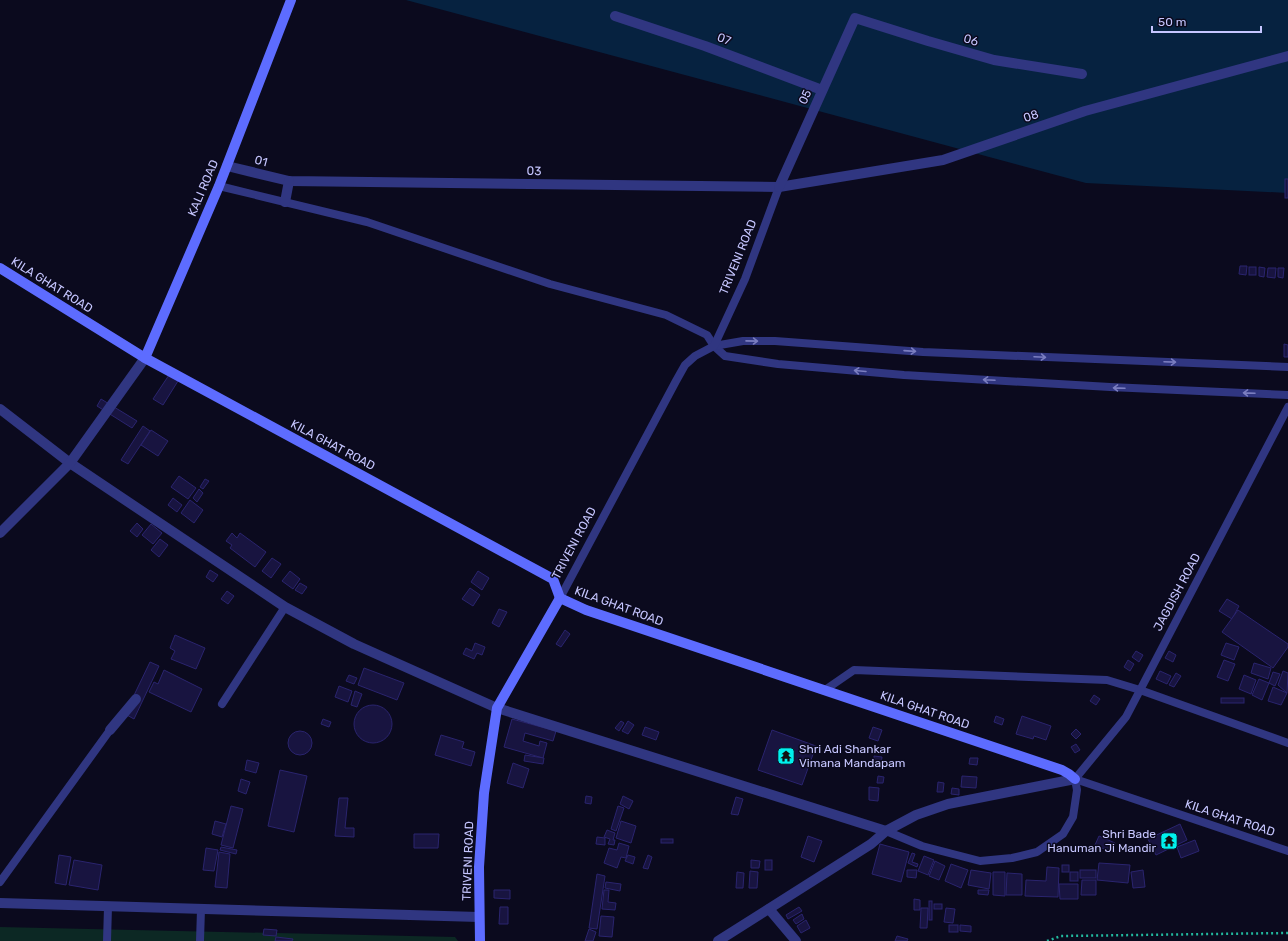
<svg xmlns="http://www.w3.org/2000/svg" width="1288" height="941" viewBox="0 0 1288 941" font-family="Rubik,sans-serif">
<rect width="100%" height="100%" fill="#0b0a1e"/>
<polygon fill="#0c2824" points="0,927 455,937 458,941 0,941"/>
<polygon fill="#062240" points="406,0 1288,0 1288,193 1086,183"/>
<g fill="#181440" stroke="#2a246e">
<rect x="1285" y="179" width="3" height="19"/>
<polygon points="1240,266 1247,266 1246,275 1239,274"/>
<rect x="1249" y="267" width="7" height="8"/>
<polygon points="1259,267 1265,268 1264,277 1259,276"/>
<polygon points="1268,268 1276,268 1275,278 1267,277"/>
<polygon points="1278,268 1284,268 1283,278 1278,277"/>
<polygon points="1284,344 1288,345 1288,357 1284,357"/>
<polygon points="169,375 178,381 163,405 153,399"/>
<polygon points="101,399 137,421 132,428 97,406"/>
<polygon points="143,426 150,431 128,464 121,460"/>
<polygon points="151,430 168,441 158,456 141,445"/>
<polygon points="179,476 196,488 188,499 171,487"/>
<polygon points="205,479 209,481 203,489 200,487"/>
<polygon points="199,489 203,493 197,502 193,498"/>
<polygon points="173,498 182,505 177,512 168,505"/>
<polygon points="190,500 203,510 194,523 181,513"/>
<polygon points="137,523 143,529 137,537 130,531"/>
<polygon points="151,524 162,533 153,544 142,535"/>
<polygon points="232,533 237,538 240,533 266,552 255,567 230,548 232,545 226,541"/>
<polygon points="160,539 168,545 159,557 151,550"/>
<polygon points="272,558 281,564 271,578 262,571"/>
<polygon points="210,570 218,575 213,582 206,577"/>
<polygon points="290,571 300,579 293,589 282,581"/>
<polygon points="478,571 489,578 482,590 471,582"/>
<polygon points="300,583 307,587 302,594 295,590"/>
<polygon points="470,588 480,595 473,606 462,599"/>
<polygon points="227,591 234,596 228,604 221,599"/>
<polygon points="1227,599 1239,606 1232,619 1219,611"/>
<polygon points="499,609 507,612 499,627 492,623"/>
<polygon points="1238,610 1288,644 1288,647 1273,668 1222,632"/>
<polygon points="565,630 570,634 561,647 556,644"/>
<polygon points="175,635 205,648 196,669 171,659 175,651 170,648"/>
<polygon points="475,643 485,647 482,655 477,653 474,659 463,654 466,648 472,651"/>
<polygon points="1226,643 1239,647 1234,660 1221,655"/>
<polygon points="1136,651 1143,655 1139,662 1132,657"/>
<polygon points="1169,651 1176,655 1173,662 1165,658"/>
<polygon points="1128,660 1134,664 1130,671 1124,667"/>
<polygon points="1224,660 1235,664 1228,681 1217,677"/>
<polygon points="150,662 159,666 134,719 125,714"/>
<polygon points="1254,663 1271,668 1268,679 1251,673"/>
<polygon points="364,668 404,683 397,700 358,685"/>
<polygon points="164,670 202,689 191,712 149,692 154,682 158,684"/>
<polygon points="1160,671 1171,676 1167,684 1156,679"/>
<polygon points="1283,671 1288,673 1287,693 1278,685"/>
<polygon points="1273,672 1280,674 1275,686 1269,683"/>
<polygon points="1176,673 1181,676 1174,687 1169,685"/>
<polygon points="349,675 357,678 354,684 346,681"/>
<polygon points="1244,675 1256,680 1251,694 1239,689"/>
<polygon points="1259,679 1269,683 1262,700 1252,695"/>
<polygon points="339,686 352,691 348,702 335,697"/>
<polygon points="1273,687 1287,693 1281,705 1268,701"/>
<polygon points="355,691 362,694 357,707 351,705"/>
<polygon points="1094,695 1100,699 1096,705 1090,701"/>
<rect x="1221" y="698" width="23" height="5"/>
<circle cx="373" cy="724" r="19"/>
<polygon points="996,716 1004,719 1002,725 994,722"/>
<polygon points="1022,716 1051,726 1046,740 1034,736 1033,739 1016,734"/>
<polygon points="323,719 331,722 329,727 321,724"/>
<polygon points="512,719 556,731 553,741 525,733 523,741 539,746 540,741 547,743 543,758 504,747"/>
<polygon points="621,721 624,723 619,731 615,728"/>
<polygon points="628,721 634,725 628,734 622,731"/>
<polygon points="645,727 659,732 656,740 642,735"/>
<polygon points="873,727 882,730 878,741 869,738"/>
<polygon points="1076,729 1081,734 1076,739 1071,734"/>
<polygon points="772,730 816,746 802,785 758,770"/>
<circle cx="300" cy="743" r="12"/>
<polygon points="441,735 464,742 462,748 475,752 471,766 435,755"/>
<polygon points="1076,744 1080,750 1075,753 1071,747"/>
<polygon points="525,755 544,758 543,764 524,761"/>
<polygon points="874,756 882,757 881,765 874,764"/>
<polygon points="970,758 978,758 977,765 969,764"/>
<polygon points="247,760 259,763 256,773 245,770"/>
<polygon points="513,763 529,769 523,788 507,783"/>
<polygon points="280,770 307,776 294,832 268,826"/>
<polygon points="878,776 884,777 883,783 877,783"/>
<polygon points="962,776 977,777 976,788 961,787"/>
<polygon points="241,779 250,782 246,794 238,791"/>
<polygon points="938,782 944,783 943,792 937,792"/>
<polygon points="869,787 879,788 878,801 869,800"/>
<polygon points="952,788 959,789 959,795 951,794"/>
<polygon points="586,796 592,797 591,804 585,803"/>
<polygon points="623,796 633,801 629,809 620,804"/>
<polygon points="736,797 743,799 738,815 731,814"/>
<polygon points="339,798 348,798 345,828 354,828 354,837 335,836"/>
<polygon points="231,806 243,809 233,848 221,845"/>
<polygon points="618,806 624,808 616,831 611,829"/>
<polygon points="215,821 226,824 222,837 212,834"/>
<polygon points="621,821 636,826 631,843 616,838"/>
<polygon points="1180,824 1187,840 1156,855 1148,839"/>
<polygon points="607,830 615,833 613,840 615,840 614,845 608,844 610,839 604,837"/>
<polygon points="414,834 439,834 438,848 414,848"/>
<polygon points="808,836 822,841 814,862 801,857"/>
<polygon points="1099,836 1115,843 1111,852 1095,845"/>
<polygon points="597,837 605,838 605,845 596,844"/>
<rect x="661" y="839" width="12" height="4"/>
<polygon points="1195,840 1199,851 1181,858 1177,847"/>
<polygon points="619,843 629,846 626,858 621,857 617,868 604,863 609,848 617,850"/>
<polygon points="880,844 909,852 901,882 872,874"/>
<polygon points="221,847 237,850 236,854 220,850"/>
<polygon points="206,848 218,850 214,871 203,870"/>
<polygon points="219,852 230,854 227,888 215,887"/>
<polygon points="912,853 915,854 912,862 918,864 917,867 908,863"/>
<polygon points="59,855 71,857 66,885 55,883"/>
<polygon points="628,855 635,857 633,864 625,861"/>
<polygon points="648,855 652,857 648,869 643,868"/>
<polygon points="924,856 934,860 928,875 918,871"/>
<polygon points="74,860 102,865 98,890 69,885"/>
<polygon points="751,860 760,861 759,868 751,868"/>
<rect x="765" y="860" width="7" height="10"/>
<polygon points="935,861 945,866 939,880 929,876"/>
<polygon points="1099,863 1130,865 1128,883 1097,880"/>
<polygon points="951,864 968,870 961,888 945,881"/>
<rect x="1062" y="865" width="7" height="7"/>
<polygon points="1047,867 1059,868 1058,897 1025,896 1026,880 1046,881"/>
<polygon points="907,870 917,870 916,878 907,877"/>
<polygon points="971,870 991,873 989,889 968,885"/>
<rect x="1080" y="870" width="16" height="8"/>
<polygon points="1143,870 1145,887 1133,888 1131,872"/>
<polygon points="750,871 758,872 757,888 749,888"/>
<polygon points="737,872 744,873 743,888 736,888"/>
<polygon points="993,872 1005,872 1005,896 993,895"/>
<rect x="1070" y="872" width="8" height="9"/>
<polygon points="1007,873 1022,874 1022,895 1006,895"/>
<polygon points="597,874 605,876 597,929 589,928"/>
<polygon points="1082,880 1096,880 1096,895 1081,895"/>
<polygon points="606,882 621,884 620,891 605,888"/>
<polygon points="1059,884 1078,884 1078,899 1060,899"/>
<polygon points="494,890 510,890 510,899 494,898"/>
<polygon points="604,890 609,890 608,902 616,903 615,910 602,909"/>
<polygon points="978,890 989,890 988,895 978,894"/>
<polygon points="914,899 920,900 920,910 914,910"/>
<rect x="929" y="901" width="3" height="19"/>
<rect x="934" y="904" width="8" height="5"/>
<polygon points="500,907 508,907 508,924 499,924"/>
<polygon points="799,907 802,911 788,919 786,915"/>
<polygon points="921,908 928,908 927,928 920,928"/>
<polygon points="946,908 955,909 953,923 944,922"/>
<polygon points="802,914 804,919 796,924 793,920"/>
<polygon points="601,916 614,917 612,937 599,936"/>
<polygon points="806,920 810,928 801,933 797,926"/>
<rect x="949" y="925" width="9" height="7"/>
<polygon points="960,925 971,926 971,932 960,931"/>
<polygon points="264,929 277,930 276,936 263,935"/>
<polygon points="589,929 596,932 593,941 585,941"/>
<polygon points="897,936 908,939 907,941 895,941"/>
<polygon points="276,937 293,939 292,941 275,941"/>
</g>
<g fill="none" stroke-linecap="round" stroke-linejoin="round">
<polyline stroke="#22b89e" stroke-width="2.5" stroke-dasharray="2 3" stroke-linecap="butt" points="1047,941 1061,936 1288,933"/>
<g stroke="#303681" stroke-width="8">
<polyline points="219,186 367,222 550,284 666,315 707,335 714,346 725,356 778,364 904,375 1110,387 1288,395"/>
<polyline points="714,346 743,341 775,341 923,352 1288,367"/>
<polyline points="560,598 676,381 685,365 695,356 714,346 745,279 779,187"/>
<polyline points="825,690 854,670 1107,680 1140,690 1288,743"/>
<polyline points="222,704 285,607"/>
<polyline points="1075,779 1126,717 1288,407"/>
<polyline points="1075,779 1288,851"/>
<polyline points="886,831 922,846 980,861 1012,858 1037,852 1063,834 1073,817 1077,790 1075,779"/>
<polyline points="0,882 110,730"/>
<polyline points="107,941 108,907"/>
<polyline points="200,941 201,909"/>
</g>
<g stroke="#303681" stroke-width="10">
<polyline points="615,16 705,46 822,90"/>
<polyline points="227,166 289,181 779,187 943,160 1085,111 1288,56"/>
<polyline points="779,187 855,18 928,41 994,60 1082,74"/>
<polyline points="285,202 289,181"/>
<polyline points="0,409 70,463 285,607 354,644 497,708 886,831"/>
<polyline points="0,533 70,463 145,358"/>
<polyline points="110,730 136,699"/>
<polyline points="0,903 479,917"/>
<polyline points="769,909 796,941"/>
<polyline points="718,941 871,844 886,831 916,815 948,804 1075,779"/>
</g>
<g stroke="#5d6cff" stroke-width="10">
<polyline points="0,268 145,358 553,579 560,598 586,610 1062,770 1069,774 1075,779"/>
<polyline points="145,358 219,186 291,0"/>
<polyline points="480,941 479,867 484,793 497,708 560,598"/>
</g>
</g>
<defs><path id="oneway-shaft" d="M-6 0H5M1.5-3L5.5 0L1.5 3" fill="none" stroke-width="1.6" stroke-linecap="round" stroke-linejoin="round"/></defs>
<g stroke="#7b7ec0">
<use href="#oneway-shaft" transform="translate(752 341) rotate(1)"/>
<use href="#oneway-shaft" transform="translate(910 351) rotate(4)"/>
<use href="#oneway-shaft" transform="translate(1040 357) rotate(3)"/>
<use href="#oneway-shaft" transform="translate(1170 362) rotate(2)"/>
<use href="#oneway-shaft" transform="translate(860 371) rotate(-175)"/>
<use href="#oneway-shaft" transform="translate(989 380) rotate(-177)"/>
<use href="#oneway-shaft" transform="translate(1119 388) rotate(-178)"/>
<use href="#oneway-shaft" transform="translate(1249 393) rotate(-178)"/>
</g>
<defs>
<symbol id="temple-square" viewBox="-11 -11 22 22"><rect x="-9" y="-9" width="18" height="18" rx="4" fill="#00f1ee" stroke="#0b0a1e"/><path d="M0-6L5-2H3V0L6.5 2.5H4V6H1.5V3h-3V6H-4V2.5H-6.5L-3 0V-2H-5Z" fill="#111"/></symbol>
</defs>
<g fill-rule="evenodd">
<use href="#temple-square" x="776" y="746" width="20" height="20"/>
<use href="#temple-square" x="1159" y="831" width="20" height="20"/>
</g>
<g text-anchor="middle" dominant-baseline="central" stroke-width="3" stroke-linejoin="round" paint-order="stroke">
<g font-size="12" fill="#c6c6ff" stroke="#0b0a1e">
<text transform="translate(724 39) rotate(21)">07</text>
<text transform="translate(971 40) rotate(16)">06</text>
<text transform="translate(805 97) rotate(-66)">05</text>
<text transform="translate(1031 116) rotate(-19)">08</text>
<text transform="translate(261 161) rotate(15)">01</text>
<text transform="translate(534 171) rotate(1)">03</text>
<text transform="translate(203 188) rotate(-67)">KALI ROAD</text>
<text transform="translate(738 257) rotate(-68)">TRIVENI ROAD</text>
<text transform="translate(52 285) rotate(32)">KILA GHAT ROAD</text>
<text transform="translate(333 445) rotate(28)">KILA GHAT ROAD</text>
<text transform="translate(574 543) rotate(-62)">TRIVENI ROAD</text>
<text transform="translate(1177 592) rotate(-62)">JAGDISH ROAD</text>
<text transform="translate(619 606) rotate(20)">KILA GHAT ROAD</text>
<text transform="translate(925 710) rotate(19)">KILA GHAT ROAD</text>
<text transform="translate(1230 818) rotate(18)">KILA GHAT ROAD</text>
<text transform="translate(468 861) rotate(-88)">TRIVENI ROAD</text>
</g>
<g font-size="12" fill="#c6c6ff" stroke="#0b0a1e" text-anchor="start">
<text x="799" y="749">Shri Adi Shankar<tspan x="799" dy="14">Vimana Mandapam</tspan></text>
<text x="1156" y="834" text-anchor="end">Shri Bade<tspan x="1156" dy="14">Hanuman Ji Mandir</tspan></text>
</g>
</g>
<path d="M1152 26v6h109v-6" fill="none" stroke="#c6c6ff" stroke-width="2"/>
<text x="1158" y="26" font-size="12" fill="#c6c6ff" stroke="#0b0a1e" stroke-width="3" paint-order="stroke">50 m</text>
</svg>
